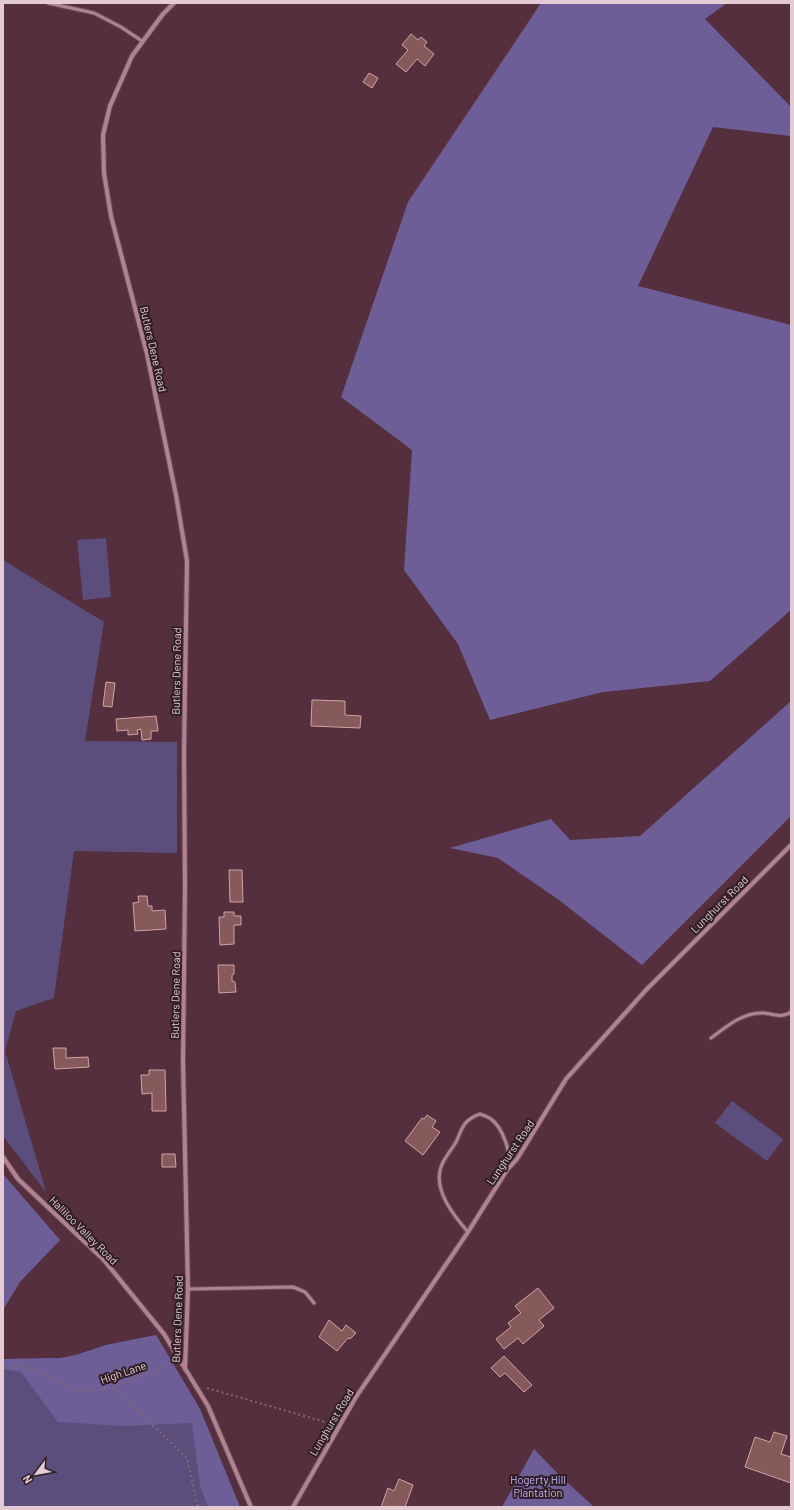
<svg xmlns="http://www.w3.org/2000/svg" width="794" height="1510" viewBox="0 0 794 1510" font-family="Barlow,sans-serif">
<rect width="100%" height="100%" fill="#552f3e"/>
<g fill="#5b4e7d">
<polygon points="106,538 111,597 83,600 77,540"/>
<polygon points="3,560 104,622 85,741 177,742 177,853 74,851 54,998 16,1011 5,1051 46,1192 3,1136"/>
<polygon points="732,1101 783,1139 767,1161 715,1123"/>
<polygon points="156,1335 200,1409 240,1507 3,1507 3,1359 61,1358 76,1355 106,1345"/>
</g>
<g fill="#6e5e98">
<polygon points="541,3 727,3 705,19 791,107 791,136 713,127 638,286 791,325 791,610 710,681 603,692 490,720 458,644 404,570 412,450 341,397 408,202"/>
<polygon points="791,701 791,816 642,965 559,900 498,858 450,848 551,819 570,840 640,836"/>
<polygon points="3,1174 60,1240 20,1282 3,1310"/>
<polygon points="156,1335 200,1409 240,1507 208,1507 200,1485 192,1423 123,1426 58,1422 21,1372 3,1369 3,1359 61,1358 76,1355 106,1345"/>
<polygon points="534,1449 557,1473 594,1507 502,1507"/>
</g>
<g fill="#86595b" stroke="#d5a3a5">
<polygon points="411,34 418,40 421,37 427,42 424,46 434,54 425,66 417,59 406,72 396,64 408,50 402,45"/>
<polygon points="369,73 378,78 372,88 363,82"/>
<polygon points="106,682 115,683 112,707 103,706"/>
<polygon points="312,700 345,701 345,715 361,716 360,728 311,726"/>
<polygon points="156,716 158,731 151,731 151,739 142,740 141,729 137,730 138,734 128,735 128,730 117,731 116,719"/>
<polygon points="229,870 242,870 243,902 230,902"/>
<polygon points="138,896 147,896 148,906 152,906 152,911 165,910 166,929 135,931 133,903 139,902"/>
<polygon points="224,912 234,912 234,916 241,916 241,925 234,925 234,944 220,945 219,917 224,917"/>
<polygon points="218,965 234,965 234,974 232,975 232,981 235,982 236,992 219,993"/>
<polygon points="53,1048 66,1048 66,1058 88,1057 89,1067 55,1069"/>
<polygon points="149,1070 165,1070 166,1111 152,1111 152,1093 142,1094 141,1075 149,1075"/>
<polygon points="427,1115 436,1121 432,1127 440,1132 423,1155 405,1141 422,1118 424,1119"/>
<polygon points="162,1154 175,1154 176,1167 162,1167"/>
<polygon points="538,1288 554,1308 539,1320 544,1326 523,1344 518,1338 504,1349 496,1339 511,1327 508,1323 521,1313 515,1306"/>
<polygon points="329,1320 342,1331 346,1325 356,1333 350,1339 348,1338 337,1351 319,1337"/>
<polygon points="504,1356 532,1385 524,1392 505,1373 500,1377 491,1368"/>
<polygon points="774,1432 787,1436 781,1454 791,1457 791,1483 745,1467 755,1437 770,1442"/>
<polygon points="399,1479 413,1485 405,1507 381,1507 388,1488 394,1491"/>
</g>
<g fill="none" stroke-linecap="round" stroke-linejoin="round">
<defs>
<g id="service">
<polyline points="48,3 94,13 121,27 142,41"/>
<path d="M711,1038c15,-11 32,-26 52,-25 13,1 15,5 27,0l1,-2"/>
<path d="M468,1232c-14,-16 -35,-42 -27,-65 3,-10 12,-18 16,-27 6,-14 7,-20 23,-26 3,1 8,3 11,5 12,9 21,35 17,48"/>
<polyline points="188,1289 293,1287 305,1292 314,1303"/>
</g>
<g id="minor">
<polyline points="174,3 163,14 132,56 110,106 103,135 104,173 111,216 147,354 176,495 187,561 184,752 185,887 183,1061 188,1289 185,1369"/>
<polyline points="3,1157 18,1179 103,1259 164,1334 208,1406 251,1507"/>
<polyline points="293,1507 356,1397 468,1232 507,1170 517,1159 566,1079 646,990 791,845"/>
</g>
</defs>
<use href="#service" stroke="#6c4c58" stroke-width="5"/>
<use href="#minor" stroke="#6c4c58" stroke-width="6"/>
<g stroke="#876672" stroke-width="2" stroke-dasharray="2 3" stroke-linecap="butt">
<path d="M3,1365c14,0 32,5 45,11 9,4 17,10 28,13 28,7 70,-15 96,-26"/>
<polyline points="113,1387 187,1458 198,1507"/>
<polyline points="207,1388 332,1424"/>
</g>
<use href="#service" stroke="#b08292" stroke-width="3"/>
<use href="#minor" stroke="#b08292" stroke-width="4"/>
</g>
<g text-anchor="middle" dominant-baseline="central" stroke-width="4" stroke-linejoin="round" paint-order="stroke">
<g font-size="11" fill="#e4cbd3" stroke="#2f1d24">
<text transform="translate(154 349) rotate(77)">Butlers Dene Road</text>
<text transform="translate(176 671) rotate(-89)">Butlers Dene Road</text>
<text transform="translate(719 904) rotate(-45)">Lunghurst Road</text>
<text transform="translate(175 995) rotate(-89)">Butlers Dene Road</text>
<text transform="translate(510 1152) rotate(-56)">Lunghurst Road</text>
<text transform="translate(84 1230) rotate(45)">Halliloo Valley Road</text>
<text transform="translate(177 1319) rotate(-88)">Butlers Dene Road</text>
<text transform="translate(123 1372) rotate(-19)">High Lane</text>
<text transform="translate(331 1422) rotate(-59)">Lunghurst Road</text>
</g>
<g font-size="11" fill="#c8b7fb" stroke="#2f1d24">
<text x="538" y="1479">Hogerty Hill<tspan x="538" dy="13">Plantation</tspan></text>
</g>
</g>
<rect width="794" height="1510" fill="none" stroke="#e4cbd3" stroke-width="8"/>
<g transform="translate(36 1474) rotate(238)" stroke="#2f1d24" stroke-width="3" paint-order="stroke">
<path d="M0-3L7 15L0 10L-7 15Z" fill="#e4cbd3"/>
<text y="-6" font-size="11" font-weight="bold" text-anchor="middle" fill="#e4cbd3">N</text>
</g>
</svg>
